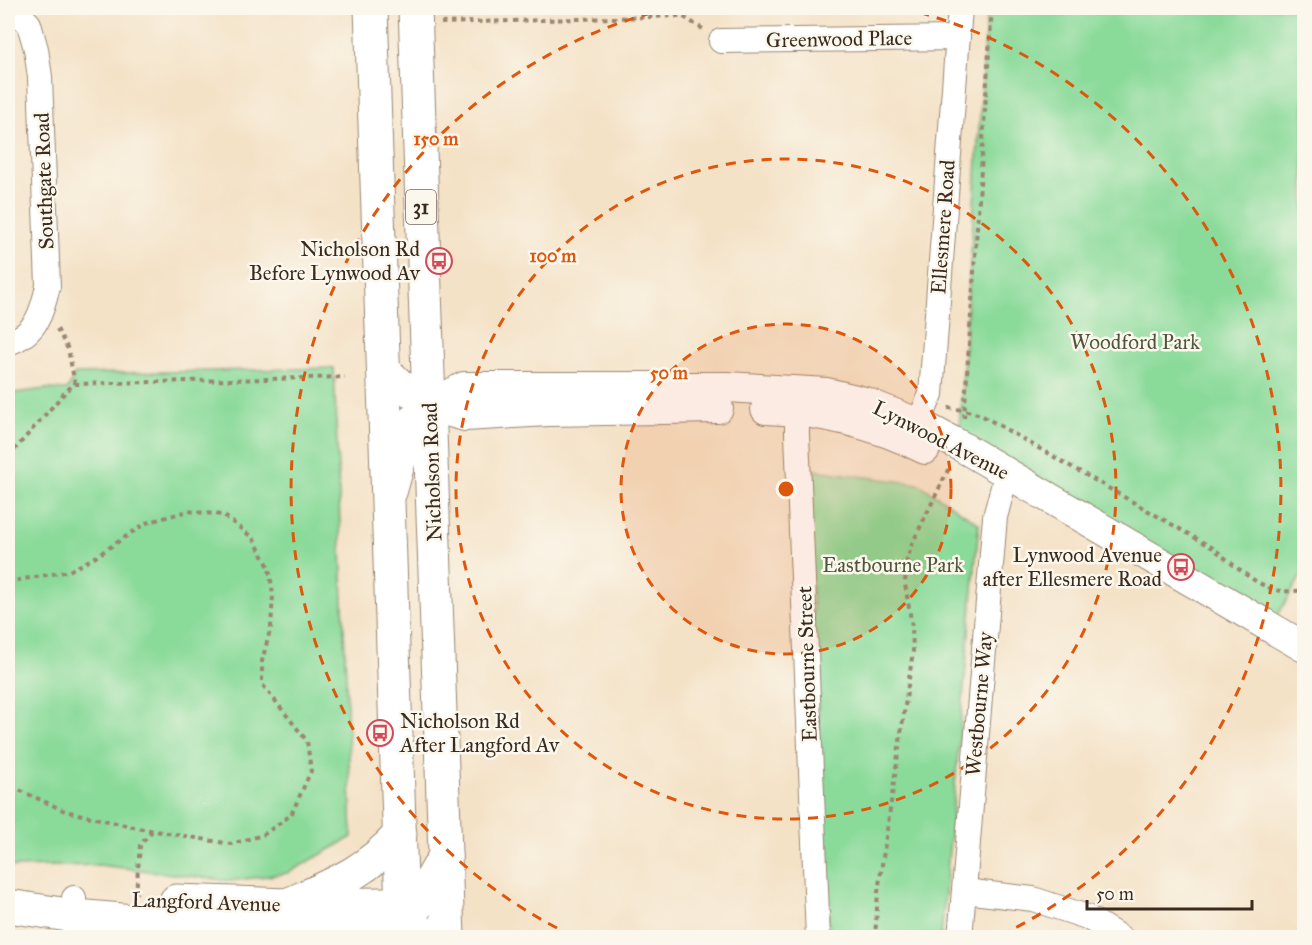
<svg xmlns="http://www.w3.org/2000/svg" width="1312" height="945" viewBox="0 0 1312 945" font-family="'IM FELL Great Primer',serif">
<rect width="100%" height="100%" fill="#fbf7ec"/>
<filter id="ink" filterUnits="userSpaceOnUse"><feTurbulence type="fractalNoise" baseFrequency=".0167" numOctaves="2"/><feDisplacementMap in="SourceGraphic" scale="12" xChannelSelector="R" yChannelSelector="G"/><feConvolveMatrix kernelMatrix="1 2 1 2 8 2 1 2 1" color-interpolation-filters="sRGB"/></filter>
<filter id="wash" filterUnits="userSpaceOnUse"><feTurbulence type="fractalNoise" baseFrequency=".008" numOctaves="4" result="noise"/><feDisplacementMap in="SourceGraphic" scale="24" xChannelSelector="R" yChannelSelector="G"/><feGaussianBlur stdDeviation="1.35" result="paint"/><feColorMatrix in="noise" values="0 0 0 0 0 0 0 0 0 0 0 0 0 0 0 0 0 1.4 0 .05"/><feComposite in="paint" operator="in"/></filter>
<g filter="url(#wash)">
<rect width="100%" height="100%" fill="#f4e2c7"/>
<g fill="#8ada9a" stroke="#62825c" stroke-width="1.5">
<polygon points="987,8 1304,8 1304,571 1275,620 959,432"/>
<polygon points="334,368 352,837 288,873 231,881 99,865 13,867 8,865 8,394 45,389 67,390 75,374"/>
<polygon points="806,469 919,484 979,524 941,937 829,937"/>
</g>
</g>
<g filter="url(#ink)">
<g fill="none" stroke-linecap="round" stroke-linejoin="round">
<defs>
<g id="minor">
<polyline points="721,41 958,38"/>
<path d="M8,343c28,-9 34,-30 40,-57l-8,-209 -4,-28 -7,-25 -15,-16"/>
<polyline points="797,396 797,435 818,938"/>
<polyline points="912,438 931,394 960,8"/>
<polyline points="964,891 1033,899 1087,917 1121,938"/>
<polyline points="74,898 75,938"/>
<polyline points="960,938 995,517 1007,472"/>
</g>
<g id="tertiary">
<polyline points="384,368 399,383 429,406 465,416 548,411 718,408"/>
<path d="M766,409c54,2 110,15 159,40"/>
<polyline points="392,491 412,420 429,406 464,387 727,387 827,393 865,402 919,424 959,445 1304,647"/>
</g>
<g id="secondary">
<polyline points="176,901 287,905 387,904 429,938"/>
<polyline points="8,906 75,916 145,922 298,928 390,926 417,905 445,856"/>
</g>
<g id="primary">
<polyline points="371,8 403,938"/>
<polyline points="415,8 448,938"/>
<path d="M287,905c45,-20 80,-33 113,-71"/>
</g>
</defs>
<use href="#minor" stroke="#988672" stroke-width="26"/>
<use href="#tertiary" stroke="#988672" stroke-width="32"/>
<use href="#secondary" stroke="#988672" stroke-width="35"/>
<use href="#primary" stroke="#988672" stroke-width="35"/>
<g stroke="#988672" stroke-width="4" stroke-dasharray="4.5 4.5" stroke-linecap="butt">
<polyline points="441,23 682,16 703,29"/>
<polyline points="57,329 68,349 75,384"/>
<path d="M948,408l16,2 17,5 232,133c20,16 43,39 68,43 7,1 16,-1 23,0"/>
<polyline points="964,418 992,8"/>
<polyline points="8,457 67,390 75,384 345,377"/>
<polyline points="8,579 13,581 69,571 94,558 146,523 188,511 223,515 253,538 269,567 273,595 271,627 262,661 262,684 307,741 311,771 291,815 263,835 231,844 138,828 65,811 8,785"/>
<polyline points="136,894 140,845 153,830"/>
<polyline points="875,938 878,892 913,651 912,626 905,584 906,563 912,544 949,468"/>
</g>
<use href="#minor" stroke="#fff" stroke-width="24"/>
<use href="#tertiary" stroke="#fff" stroke-width="30"/>
<use href="#secondary" stroke="#fff" stroke-width="33"/>
<use href="#primary" stroke="#fff" stroke-width="33"/>
</g>
</g>
<circle cx="786" cy="489" r="165" fill="#df570d" fill-opacity=".12"/>
<g fill="none" stroke="#df570d" stroke-width="3" stroke-dasharray="10 8">
<circle cx="786" cy="489" r="165"/>
<circle cx="786" cy="489" r="330"/>
<path d="M573 936A495 495 0 0 1 670 8M902 8A495 495 0 0 1 999 936"/>
</g>
<defs>
<symbol id="bus-ring" viewBox="-11 -11 22 22"><circle r="9.5" fill="#fbf7ec" stroke="#d1495b" stroke-width="1.5"/><path d="M-5-6H5V4H4V6H2V4H-2V6H-4V4H-5ZM-3.5-4V0h7V-4ZM-3.5 1.2v1.5H-2V1.2ZM2 1.2v1.5H3.5V1.2Z" fill="#d1495b"/></symbol>
</defs>
<g fill-rule="evenodd">
<use href="#bus-ring" x="424" y="246" width="30" height="30"/>
<use href="#bus-ring" x="1166" y="552" width="30" height="30"/>
<use href="#bus-ring" x="365" y="718" width="30" height="30"/>
</g>
<g text-anchor="middle" dominant-baseline="central" stroke-width="5" stroke-linejoin="round" paint-order="stroke">
<rect fill="#fbf7ec" stroke="#75685c" stroke-width="1.5" x="406" y="190" width="30" height="34" rx="4.5"/>
<g font-size="20" font-weight="bold" fill="#3b2a1e">
<text x="421" y="207">31</text>
</g>
<g font-size="21" fill="#3b2a1e" stroke="#fbf7ec">
<text transform="translate(839 39) rotate(-1)">Greenwood Place</text>
<text transform="translate(44 181) rotate(-92)">Southgate Road</text>
<text transform="translate(943 227) rotate(-86)">Ellesmere Road</text>
<text transform="translate(941 440) rotate(27)">Lynwood Avenue</text>
<text transform="translate(432 472) rotate(-92)">Nicholson Road</text>
<text transform="translate(807 664) rotate(-92)">Eastbourne Street</text>
<text transform="translate(979 704) rotate(-85)">Westbourne Way</text>
<text transform="translate(206 902) rotate(2)">Langford Avenue</text>
</g>
<g font-size="21" fill="#3b2a1e" stroke="#fbf7ec" text-anchor="end">
<text x="420" y="249">Nicholson Rd<tspan x="420" dy="24">Before Lynwood Av</tspan></text>
<text x="1162" y="555">Lynwood Avenue<tspan x="1162" dy="24">after Ellesmere Road</tspan></text>
<text x="400" y="721" text-anchor="start">Nicholson Rd<tspan x="400" dy="24">After Langford Av</tspan></text>
</g>
<g font-size="21" fill="#4f563d" stroke="#fbf7ec">
<text x="1135" y="342">Woodford Park</text>
<text x="893" y="565">Eastbourne Park</text>
</g>
</g>
<circle cx="786" cy="489" r="9" fill="#df570d" stroke="#fbf7ec" stroke-width="3"/>
<g font-size="18" text-anchor="middle" font-weight="bold" fill="#df570d" stroke="#fbf7ec" stroke-width="5" stroke-linejoin="round" paint-order="stroke">
<text x="436" y="145">150 m</text>
<text x="553" y="262">100 m</text>
<text x="669" y="379">50 m</text>
</g>
<rect width="1312" height="945" fill="none" stroke="#fbf7ec" stroke-width="30"/>
<path d="M1087 900v9h165v-9" fill="none" stroke="#3b2a1e" stroke-width="3"/>
<text x="1096" y="900" font-size="18" fill="#3b2a1e" stroke="#fbf7ec" stroke-width="4.5" paint-order="stroke">50 m</text>
</svg>
